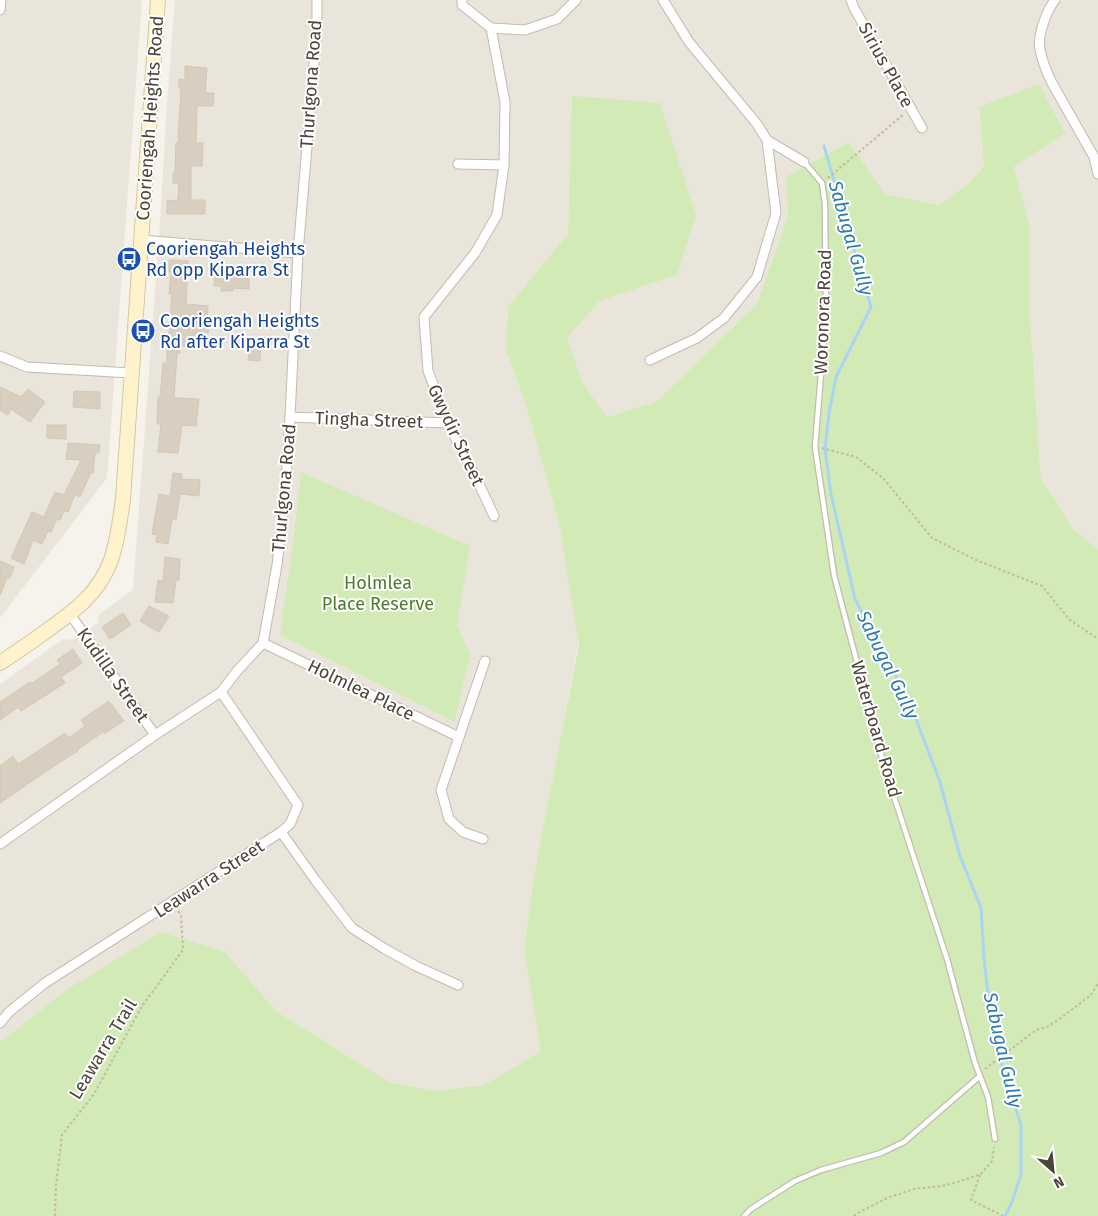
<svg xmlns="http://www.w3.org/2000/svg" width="1098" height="1216" viewBox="0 0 1098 1216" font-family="'Fira Sans',sans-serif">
<rect width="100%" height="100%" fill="#f6f3ec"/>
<g fill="#eae5da">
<polygon points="0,0 142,0 107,478 0,618"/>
<polygon points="175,0 1098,0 1098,549 1074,530 1041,479 1029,300 1029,223 1014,167 1064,133 979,107 984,166 970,182 940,205 885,194 849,142 787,177 788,216 757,304 656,402 607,417 583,383 567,338 600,301 677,275 573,96 568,235 508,307 506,350 526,405 559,523 579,639 559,748 533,880 524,952 542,1051 484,1085 435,1091 389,1082 276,1011 225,952 66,990 0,1042 0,684 63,639 72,640 98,623 99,614 133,590 160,222 167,103"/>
</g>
<g fill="#d2eab5">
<polygon points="1039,84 1065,133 1014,167 1029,223 1029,300 1041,479 1074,530 1098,549 1098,1216 0,1216 0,1042 66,990 161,932 225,952 276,1011 389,1082 435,1091 484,1085 541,1051 524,952 533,880 579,644 559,523 526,405 506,350 508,307 568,234 572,96 660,103 696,215 677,275 600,301 567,338 583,383 607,417 656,402 757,304 788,216 786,177 849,142 885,194 940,205 970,182 984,166 979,107"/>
<polygon points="301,472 470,546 457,626 470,654 455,722 280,635 293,544"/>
</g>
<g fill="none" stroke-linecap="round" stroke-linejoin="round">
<polyline stroke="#a9d4f2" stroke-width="3" points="824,146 871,307 836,377 829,413 825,449 831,494 855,599 909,701 940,782 960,856 981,908 984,958 990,1012 1002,1066 1021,1125 1021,1174 1012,1202 1005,1216"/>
</g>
<g fill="#d8cfc1" stroke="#d3c7b4">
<polygon points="185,66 207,68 205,93 214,93 213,106 197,106 196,143 203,143 202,166 191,166 191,200 205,200 205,214 167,214 167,201 178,200 179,183 173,183 173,173 175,173 176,143 178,143 181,89 179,88 179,79 185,80"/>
<polygon points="169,260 188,261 186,304 208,306 207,322 209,322 208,334 195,333 194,347 180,346 180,353 177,353 174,398 199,399 196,426 182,425 178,453 158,452 161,424 157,424 158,397 160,397 163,363 167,363 167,344 162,343 163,334 169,334 172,294 169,294 171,273 169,272"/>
<polygon points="215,273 249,274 249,289 233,288 233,291 221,291 222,286 214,286"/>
<polygon points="250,341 261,342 260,361 248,360"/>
<polygon points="0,387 21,397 28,389 45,402 30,422 11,409 8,415 0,410"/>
<polygon points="74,391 100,392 100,409 73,407"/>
<polygon points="47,425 66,425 66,439 47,438"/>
<polygon points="68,443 100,445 99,453 95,453 93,473 91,472 80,497 75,495 68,512 64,511 60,520 57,519 51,532 48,531 42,544 33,540 24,564 11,558 32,512 44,517 55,492 64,495 81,460 66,459"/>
<polygon points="173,473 182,474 181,479 200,480 199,496 180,494 176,520 172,519 168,544 156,542 157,535 152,534 159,494 170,496"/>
<polygon points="165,557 180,559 179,580 176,580 173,603 155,602 158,580 163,581"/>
<polygon points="0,561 14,567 10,578 7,578 0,595"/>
<polygon points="149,606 169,616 159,632 140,621"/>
<polygon points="123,613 131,625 110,639 102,627"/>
<polygon points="73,649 82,663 61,677 65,683 21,711 18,707 0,720 0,702 30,682 31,684 60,664 57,660"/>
<polygon points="109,701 124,721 105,733 103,732 77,750 78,751 60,762 0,803 0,766 13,756 18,764 65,733 69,738 85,726 81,720"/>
</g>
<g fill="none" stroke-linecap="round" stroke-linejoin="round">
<defs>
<g id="lane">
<polyline points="804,162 822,183 825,204 826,313 815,447 834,575 885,769 947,959 975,1063 988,1097 995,1139"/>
<polyline points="744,1216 751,1209 795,1181 821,1170 881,1153 904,1142 980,1076"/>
</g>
<g id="street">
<polyline points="462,0 462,5 491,28"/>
<polyline points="663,0 689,42 757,124 767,140 804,162"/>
<polyline points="851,0 854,8 922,128"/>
<path d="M1055,0c-8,10 -18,36 -15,49 2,12 7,24 12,34l42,74 4,17"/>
<polyline points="0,10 1,0"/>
<polyline points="458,164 504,165"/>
<polyline points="141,240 298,253"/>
<polyline points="0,356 27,367 131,373"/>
<polyline points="650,360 697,338 724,318 757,277 776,213 767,140"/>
<polyline points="290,417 448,423"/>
<polyline points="494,516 479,484 448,423 428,371 424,317 475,253 497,215 504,165 505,102 491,28 525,30 557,19 576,0"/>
<polyline points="70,614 155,735"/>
<polyline points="263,643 459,737"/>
<polyline points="281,832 316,881 352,928 385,949 416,966 458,985"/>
<polyline points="483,839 463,832 449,819 441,790 485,661"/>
<polyline points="0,844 155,735 221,692 237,671 263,643 277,565 285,498 290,417 298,253 317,28 317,0"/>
<polyline points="0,1023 9,1012 45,983 281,832 290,824 298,805 221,692"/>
</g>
<path id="secondary" d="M0,663c15,-10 30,-20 45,-31 28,-20 54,-38 66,-72 7,-20 9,-41 12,-61l35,-499"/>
</defs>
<use href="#lane" stroke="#c2bbae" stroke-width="7"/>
<use href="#street" stroke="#c2bbae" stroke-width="11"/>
<use href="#secondary" stroke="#d6c79b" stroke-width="16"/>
<g stroke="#c4b79f" stroke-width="2" stroke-dasharray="2.5 2.5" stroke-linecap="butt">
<polyline points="828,178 903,115"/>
<polyline points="822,448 856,457 884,479 932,538 976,560 1042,586 1070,620 1098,639"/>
<polyline points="985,1069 1036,1030 1047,1027 1061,1018 1091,995 1098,983"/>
<polyline points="980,1175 971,1200 1003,1216"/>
<polyline points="55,1216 56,1185 62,1135 94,1094 142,1006 183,950 181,916 178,910"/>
<polyline points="854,1216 856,1214 887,1198 914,1189 942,1186 961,1181 981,1174 992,1161 994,1147"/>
</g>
<use href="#lane" stroke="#fff" stroke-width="4.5"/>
<use href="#street" stroke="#fff" stroke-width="9"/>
<use href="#secondary" stroke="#fff3cd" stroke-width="14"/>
</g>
<defs>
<symbol id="bus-disc" viewBox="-11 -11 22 22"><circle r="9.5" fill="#1a4fb4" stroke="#fff"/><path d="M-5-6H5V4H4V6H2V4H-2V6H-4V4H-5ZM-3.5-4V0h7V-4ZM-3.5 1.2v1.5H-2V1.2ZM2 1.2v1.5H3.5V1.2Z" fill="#fff"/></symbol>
</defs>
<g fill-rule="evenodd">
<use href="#bus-disc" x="115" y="245" width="28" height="28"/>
<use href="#bus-disc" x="129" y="317" width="28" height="28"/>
</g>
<g text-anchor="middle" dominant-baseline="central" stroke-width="4" stroke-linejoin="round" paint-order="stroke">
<g font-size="18" fill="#4b4439" stroke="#fff">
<text transform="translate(886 65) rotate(61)">Sirius Place</text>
<text transform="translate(311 84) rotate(-86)">Thurlgona Road</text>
<text transform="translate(150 118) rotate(-86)">Cooriengah Heights Road</text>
<text transform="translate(823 312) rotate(-88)">Woronora Road</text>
<text transform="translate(369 420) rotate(2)">Tingha Street</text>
<text transform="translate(456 435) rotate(65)">Gwydir Street</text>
<text transform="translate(284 488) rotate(-85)">Thurlgona Road</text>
<text transform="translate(113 675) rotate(55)">Kudilla Street</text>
<text transform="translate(361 690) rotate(26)">Holmlea Place</text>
<text transform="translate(876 729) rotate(74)">Waterboard Road</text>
<text transform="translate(209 879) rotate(-33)">Leawarra Street</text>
<text transform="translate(103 1049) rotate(-59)">Leawarra Trail</text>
</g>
<g font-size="18" fill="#164399" stroke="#fff" text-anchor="start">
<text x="146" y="249">Cooriengah Heights<tspan x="146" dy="21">Rd opp Kiparra St</tspan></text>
<text x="160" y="321">Cooriengah Heights<tspan x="160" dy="21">Rd after Kiparra St</tspan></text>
</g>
<g font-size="18" fill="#4a7f2a" stroke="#fff">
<text x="378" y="583">Holmlea<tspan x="378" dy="21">Place Reserve</tspan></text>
</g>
<g font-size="19" font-style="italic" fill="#2e7ab2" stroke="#fff">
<text transform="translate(851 238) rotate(74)">Sabugal Gully</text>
<text transform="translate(888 665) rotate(64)">Sabugal Gully</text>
<text transform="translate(1003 1050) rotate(77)">Sabugal Gully</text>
</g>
</g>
<g transform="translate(1053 1171) rotate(153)" stroke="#ffffff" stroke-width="4" paint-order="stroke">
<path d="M0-4L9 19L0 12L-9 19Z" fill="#4b4439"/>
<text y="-8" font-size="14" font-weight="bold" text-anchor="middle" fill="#4b4439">N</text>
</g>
</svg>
